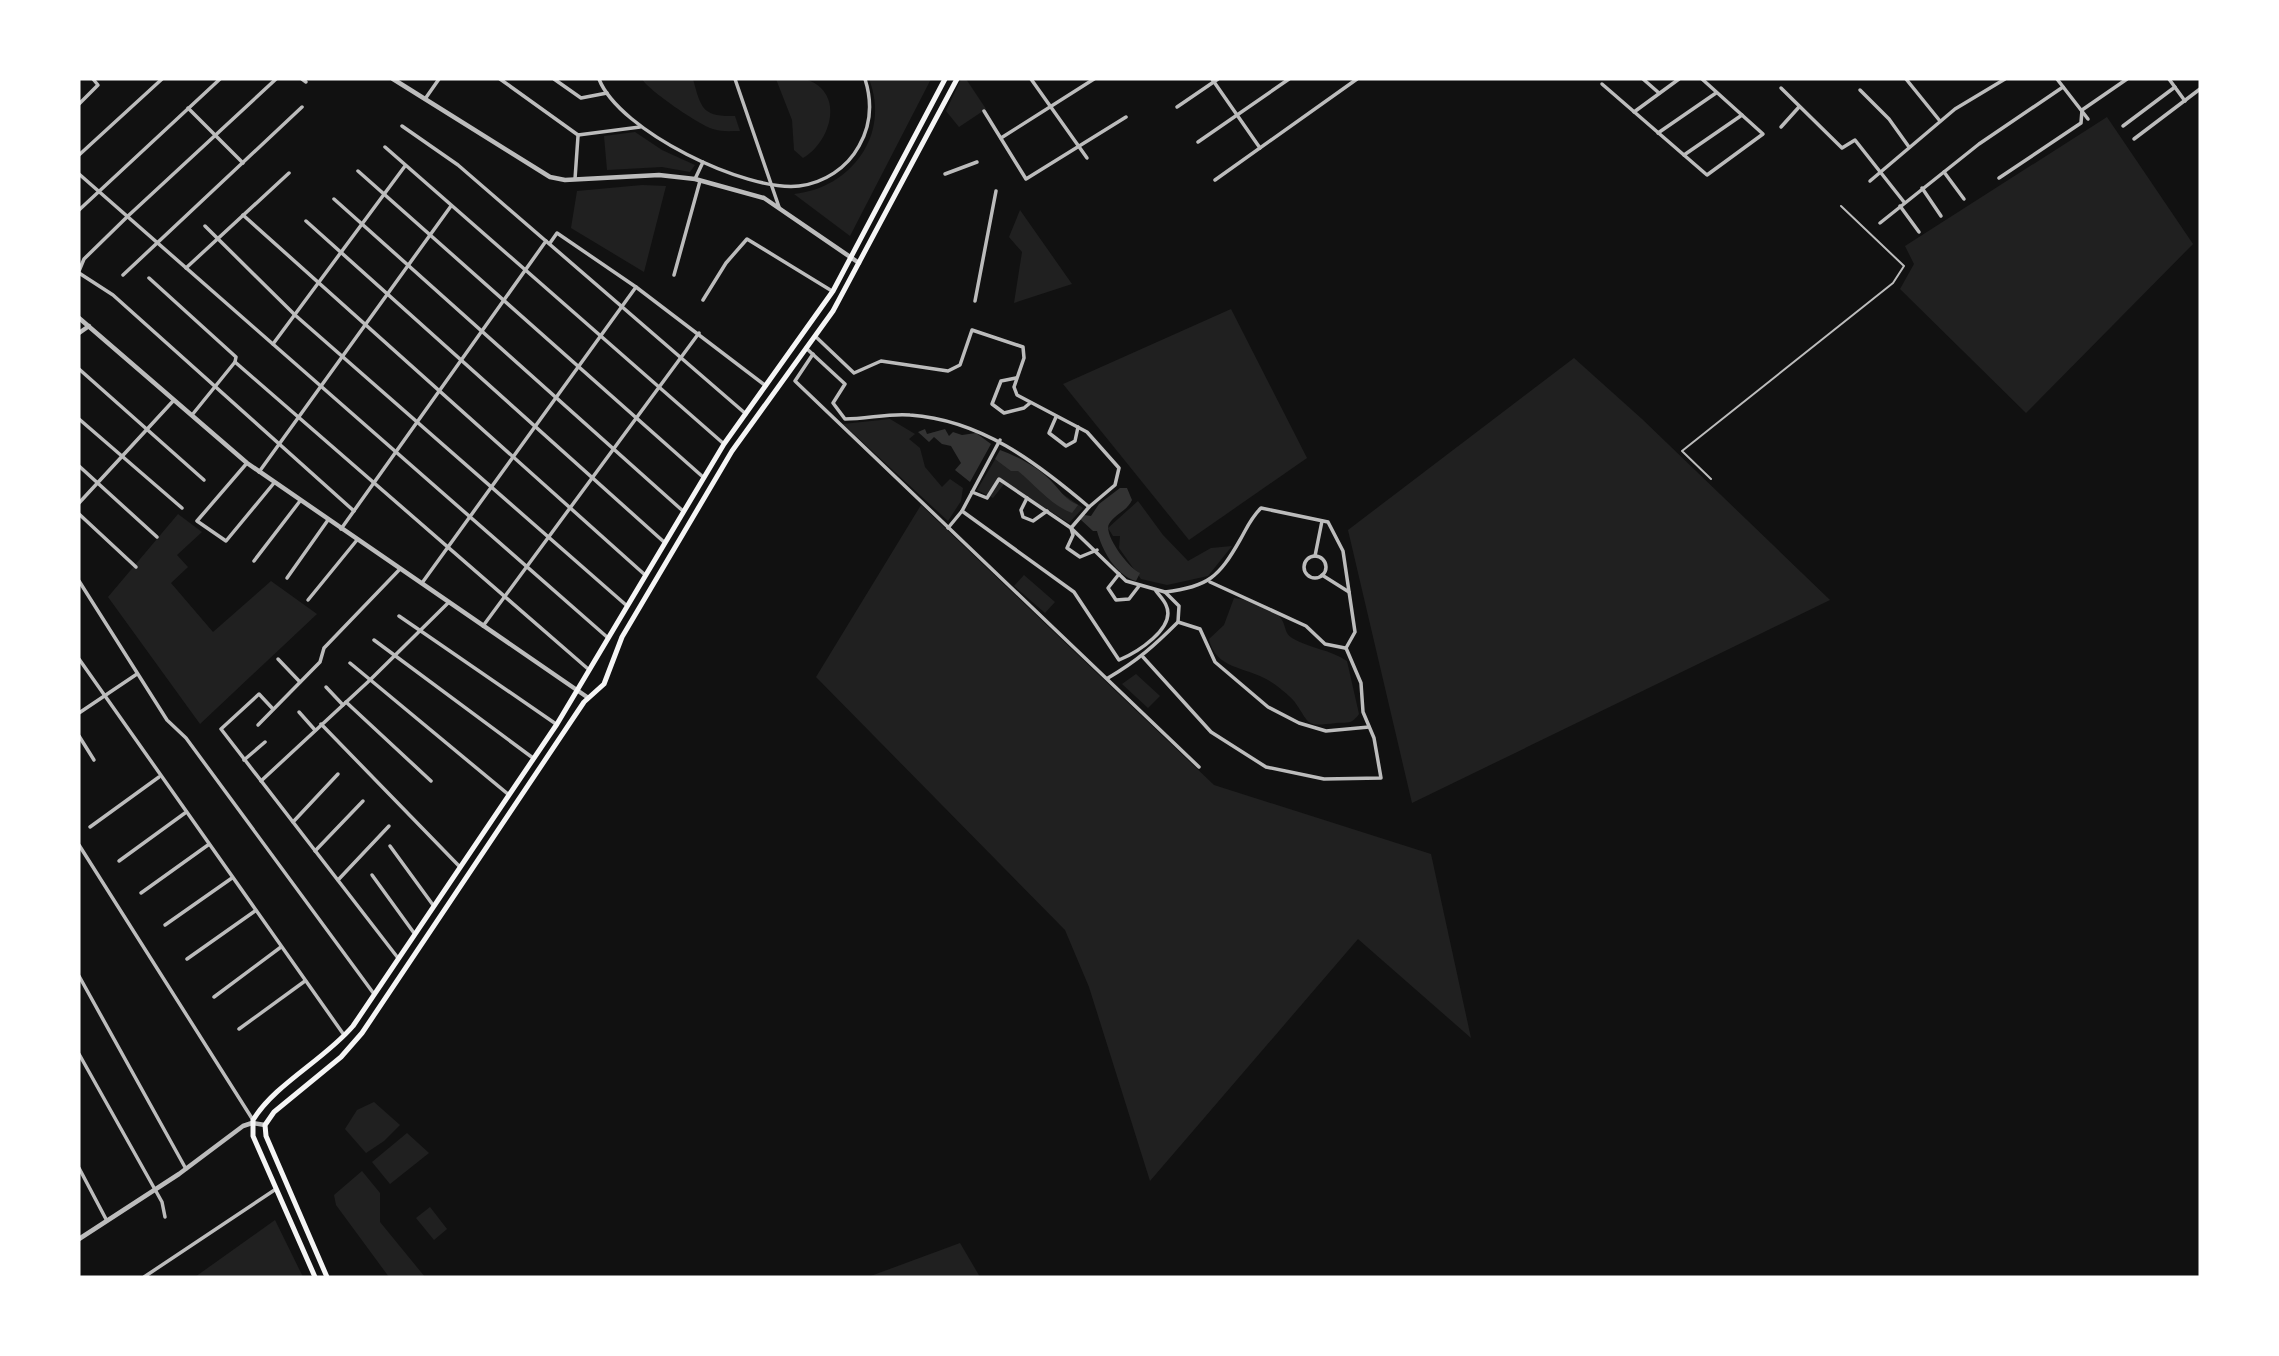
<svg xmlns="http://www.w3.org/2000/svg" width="2279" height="1356" viewBox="0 0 2279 1356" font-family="'Crimson Pro',serif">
<rect width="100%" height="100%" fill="#111"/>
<g fill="#202020">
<path d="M642,79h51c8,29 9,38 42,37l5,15c-9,0 -19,1 -27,-2 -14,-4 -65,-39 -71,-50z"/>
<path d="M776,79c9,0 24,-3 32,1 37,14 23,62 -5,78l-9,-8 -2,-30z"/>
<path d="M869,79h62l-81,157 -56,-42c57,-6 97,-59 75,-115z"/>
<polygon points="961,79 966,79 986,109 959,127 946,111"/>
<polygon points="2107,117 2193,244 2026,413 1900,289 1914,264 1905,246"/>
<polygon points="635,132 662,150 695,165 690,172 662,167 607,170 604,136"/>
<polygon points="642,185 666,186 644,272 571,228 577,191"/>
<polygon points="1020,210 1072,284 1014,303 1022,252 1009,237"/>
<polygon points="1231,309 1307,458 1189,540 1063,384"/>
<polygon points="1574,358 1642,419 1830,600 1412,803 1348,530"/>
<polygon points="890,419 915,434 909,439 920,448 925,467 942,487 950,479 963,488 961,501 948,521 843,424"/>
<polygon points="1000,451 1083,508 1069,523 1005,483 993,498 977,490"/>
<polygon points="1138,501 1163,535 1188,561 1211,548 1232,546 1208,576 1167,585 1141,579 1119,548 1120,536 1113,536 1108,528"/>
<polygon points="921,505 1214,785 1431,854 1471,1038 1358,939 1150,1181 1089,987 1065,930 816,677"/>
<polygon points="178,514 202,532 177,555 188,567 171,583 213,632 271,581 317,614 200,724 108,597"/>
<polygon points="1024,575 1055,602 1045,613 1014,586"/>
<path d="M1234,598c18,3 38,5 48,22 4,7 3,14 10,18 19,11 37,11 55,23l12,53c-8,11 -11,8 -23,9 -33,4 -25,1 -42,-22 -6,-7 -18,-16 -26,-21 -22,-13 -53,-11 -59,-41l15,-14z"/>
<polygon points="1136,674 1160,696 1148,708 1122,684"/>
<polygon points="374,1102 400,1125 384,1141 366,1153 345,1129 357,1110"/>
<polygon points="407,1133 429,1153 390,1184 372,1162"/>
<polygon points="362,1171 380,1193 380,1222 425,1277 389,1277 336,1205 334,1195"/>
<polygon points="430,1207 447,1229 434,1240 416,1218"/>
<polygon points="275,1220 303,1277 195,1277"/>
<polygon points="960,1243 980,1277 868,1277"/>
</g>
<g fill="#333">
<polygon points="925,429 927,434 945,429 949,436 953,432 962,435 976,433 991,444 970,482 955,470 961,463 951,446 942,444 934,437 929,442 918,432"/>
<path d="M1000,450c19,7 40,18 53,33 9,10 12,16 25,22l-6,8c-20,-7 -37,-28 -54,-42h-7l-16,-12z"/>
<path d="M1120,488h7l5,12c-5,11 -17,14 -23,24 -6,10 20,45 31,49l-4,8c-21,-6 -34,-31 -39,-50h-4l-13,-12 4,-4 7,1 8,-12z"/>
</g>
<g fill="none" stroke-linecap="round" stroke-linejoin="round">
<polyline stroke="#bcbcbc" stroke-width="2" points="1711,479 1682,451 1893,283 1904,266 1841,206"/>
<g stroke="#bcbcbc" stroke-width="3.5">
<polyline points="302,79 306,82"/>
<polyline points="500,79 578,135 640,127"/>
<polyline points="554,79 581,98 607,93"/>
<path d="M599,79c20,52 147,113 200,107 25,-3 48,-18 60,-40 12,-21 13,-45 6,-67"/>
<polyline points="735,79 779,207"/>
<polyline points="1031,79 1087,158"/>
<polyline points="1212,79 1260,148"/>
<polyline points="1643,79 1659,93"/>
<polyline points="1906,79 1940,121"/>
<polyline points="2057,79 2088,119"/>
<polyline points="2169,79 2185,101"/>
<polyline points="1602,84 1707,175 1763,134 1702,79"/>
<polyline points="1781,88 1842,148 1855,140 1904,202"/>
<polyline points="1860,90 1889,119 1909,147"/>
<polyline points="425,99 439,79"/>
<polyline points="79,104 98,85 93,79"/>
<polyline points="1177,107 1218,79"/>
<polyline points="188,108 243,163"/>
<polyline points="984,111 1026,179 1126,117"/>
<polyline points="1634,112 1679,79"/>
<polyline points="402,126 458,165 746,414"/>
<polyline points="2123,126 2175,87"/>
<polyline points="1781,127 1799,107"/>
<polyline points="1658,133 1716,93"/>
<polyline points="1001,138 1094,79"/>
<polyline points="2134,139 2200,89"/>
<polyline points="1198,142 1289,79"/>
<polyline points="385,147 724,444"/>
<polyline points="79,155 162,79"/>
<polyline points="1684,155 1742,115"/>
<polyline points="358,171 703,477"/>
<polyline points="1944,172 1964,199"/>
<polyline points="79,174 607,637"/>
<polyline points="945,174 977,162"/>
<polyline points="1999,178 2081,123 2082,110 2127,79"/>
<polyline points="575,179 578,136"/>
<polyline points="695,179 703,162"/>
<polyline points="1215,180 1357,79"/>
<polyline points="1870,181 1955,109 2005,79"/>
<polyline points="1922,188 1941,216"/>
<polyline points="334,199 683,511"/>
<polyline points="1900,206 1919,232"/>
<polyline points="79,210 220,79"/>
<polyline points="243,215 644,574"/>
<polyline points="306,221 664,542"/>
<polyline points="1880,223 1979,144 2063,87"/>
<polyline points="205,226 295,315 626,605"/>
<polyline points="550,243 557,233 636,287 766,386"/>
<polyline points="186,268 289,173"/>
<polyline points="79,271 84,259 128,216 276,79"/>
<polyline points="79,273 113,295 354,511"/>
<polyline points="123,275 302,107"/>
<polyline points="674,275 700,181"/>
<polyline points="149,278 236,357 235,362 587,668"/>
<polyline points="703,300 726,263 747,239 832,291"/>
<polyline points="975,301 996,191"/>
<polyline points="273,344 405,166"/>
<path d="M806,348l39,36 -12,19 12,16c22,0 44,-6 65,-4 71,5 126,47 179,92l26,-22 4,-17 -32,-36 -70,-37 -3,-8 10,-29 -1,-11 -51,-17 -12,35 -12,6 -67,-10 -27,12 -39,-37"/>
<polyline points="813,354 795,381 1199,767"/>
<polyline points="79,369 204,480"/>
<polyline points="1016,378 1001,381 992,404 1004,413 1024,408 1030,403"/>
<polyline points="192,415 235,362"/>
<polyline points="1056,417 1049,433 1066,446 1075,441 1078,427"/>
<polyline points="79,419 182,508"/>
<polyline points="247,463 197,521 226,541 274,483"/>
<polyline points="79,466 157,537"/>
<polyline points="259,472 451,206"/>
<path d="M972,492l15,6 12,-19 72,49 55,53 39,11 14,14 -1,16c-24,24 -41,39 -70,56"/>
<polyline points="1027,498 1021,510 1023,517 1033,521 1047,511"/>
<polyline points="79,503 174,400"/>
<polyline points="1089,507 1071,528 1073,535 1067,548 1080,557 1097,550"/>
<path d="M962,511l112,81 45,68c17,-7 58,-32 47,-55 -2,-5 -7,-10 -10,-14"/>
<polyline points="79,514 136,567"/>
<polyline points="948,528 962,511 1000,440"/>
<polyline points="341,529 546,241"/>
<polyline points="1315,556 1322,521"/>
<circle cx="1315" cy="567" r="11"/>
<polyline points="254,561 300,501"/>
<polyline points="1119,574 1108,588 1116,600 1129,599 1139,586"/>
<polyline points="1322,575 1349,592"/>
<polyline points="287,578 328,520"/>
<polyline points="79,581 167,720 186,738 374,994"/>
<polyline points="1210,582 1306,626 1325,644 1345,648"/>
<polyline points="422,583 636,287"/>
<polyline points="308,600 357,540"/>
<polyline points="399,616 556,724"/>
<polyline points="1178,622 1200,629 1215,662 1268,707 1299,723 1326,731 1369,727"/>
<polyline points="483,626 699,333"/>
<polyline points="374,640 533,758"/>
<path d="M1143,657l68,75 55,35 58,12 57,-1 -7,-40 -11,-26 -2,-29 -15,-35 9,-16 -12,-81 -15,-29 -67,-14c-11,11 -14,20 -21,32 -21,37 -32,47 -75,52"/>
<polyline points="79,659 344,1035"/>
<polyline points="278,659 300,682"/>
<polyline points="350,663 509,795"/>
<polyline points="326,687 343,705"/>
<polyline points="346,702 431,781"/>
<polyline points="273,709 259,694 221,729 398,958"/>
<polyline points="299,712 315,730"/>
<polyline points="79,713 137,674"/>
<polyline points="321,724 460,867"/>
<polyline points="258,725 320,662 324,648 400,569"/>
<polyline points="79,736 94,760"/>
<polyline points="244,760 265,742"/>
<polyline points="261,781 370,680 448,603"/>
<polyline points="293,822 338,774"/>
<polyline points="90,827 159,777"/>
<polyline points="79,845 253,1120"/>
<polyline points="390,846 433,905"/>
<polyline points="315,851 363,801"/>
<polyline points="119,861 185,813"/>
<polyline points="372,875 414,933"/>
<polyline points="338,880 389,826"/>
<polyline points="141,893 208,845"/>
<polyline points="165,925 232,878"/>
<polyline points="187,959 255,911"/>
<polyline points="79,976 186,1169"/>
<polyline points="214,997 281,947"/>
<polyline points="239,1029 305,981"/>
<polyline points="79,1054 162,1202 165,1217"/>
<polyline points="79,1168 107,1221"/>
<polyline points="144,1277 276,1189"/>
</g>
<g stroke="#bcbcbc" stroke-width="4.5">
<polyline points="393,79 550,177 565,180 659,175 695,179 764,198 859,263"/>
<polyline points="79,318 247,463 587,697"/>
<polyline points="79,333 89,326"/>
<polyline points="79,1239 179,1174 243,1126 252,1123 265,1125"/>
</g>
<g stroke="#f5f5f5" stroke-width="5">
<path d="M315,1277l-62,-141v-16c22,-36 71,-60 100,-94l204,-302 167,-280 109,-153 112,-212"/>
<polyline points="327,1277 266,1136 265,1125 274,1112 341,1057 362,1033 584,702 604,684 622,637 732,451 833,311 957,79"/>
</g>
</g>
<rect width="2279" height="1356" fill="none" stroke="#ffffff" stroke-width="161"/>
</svg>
